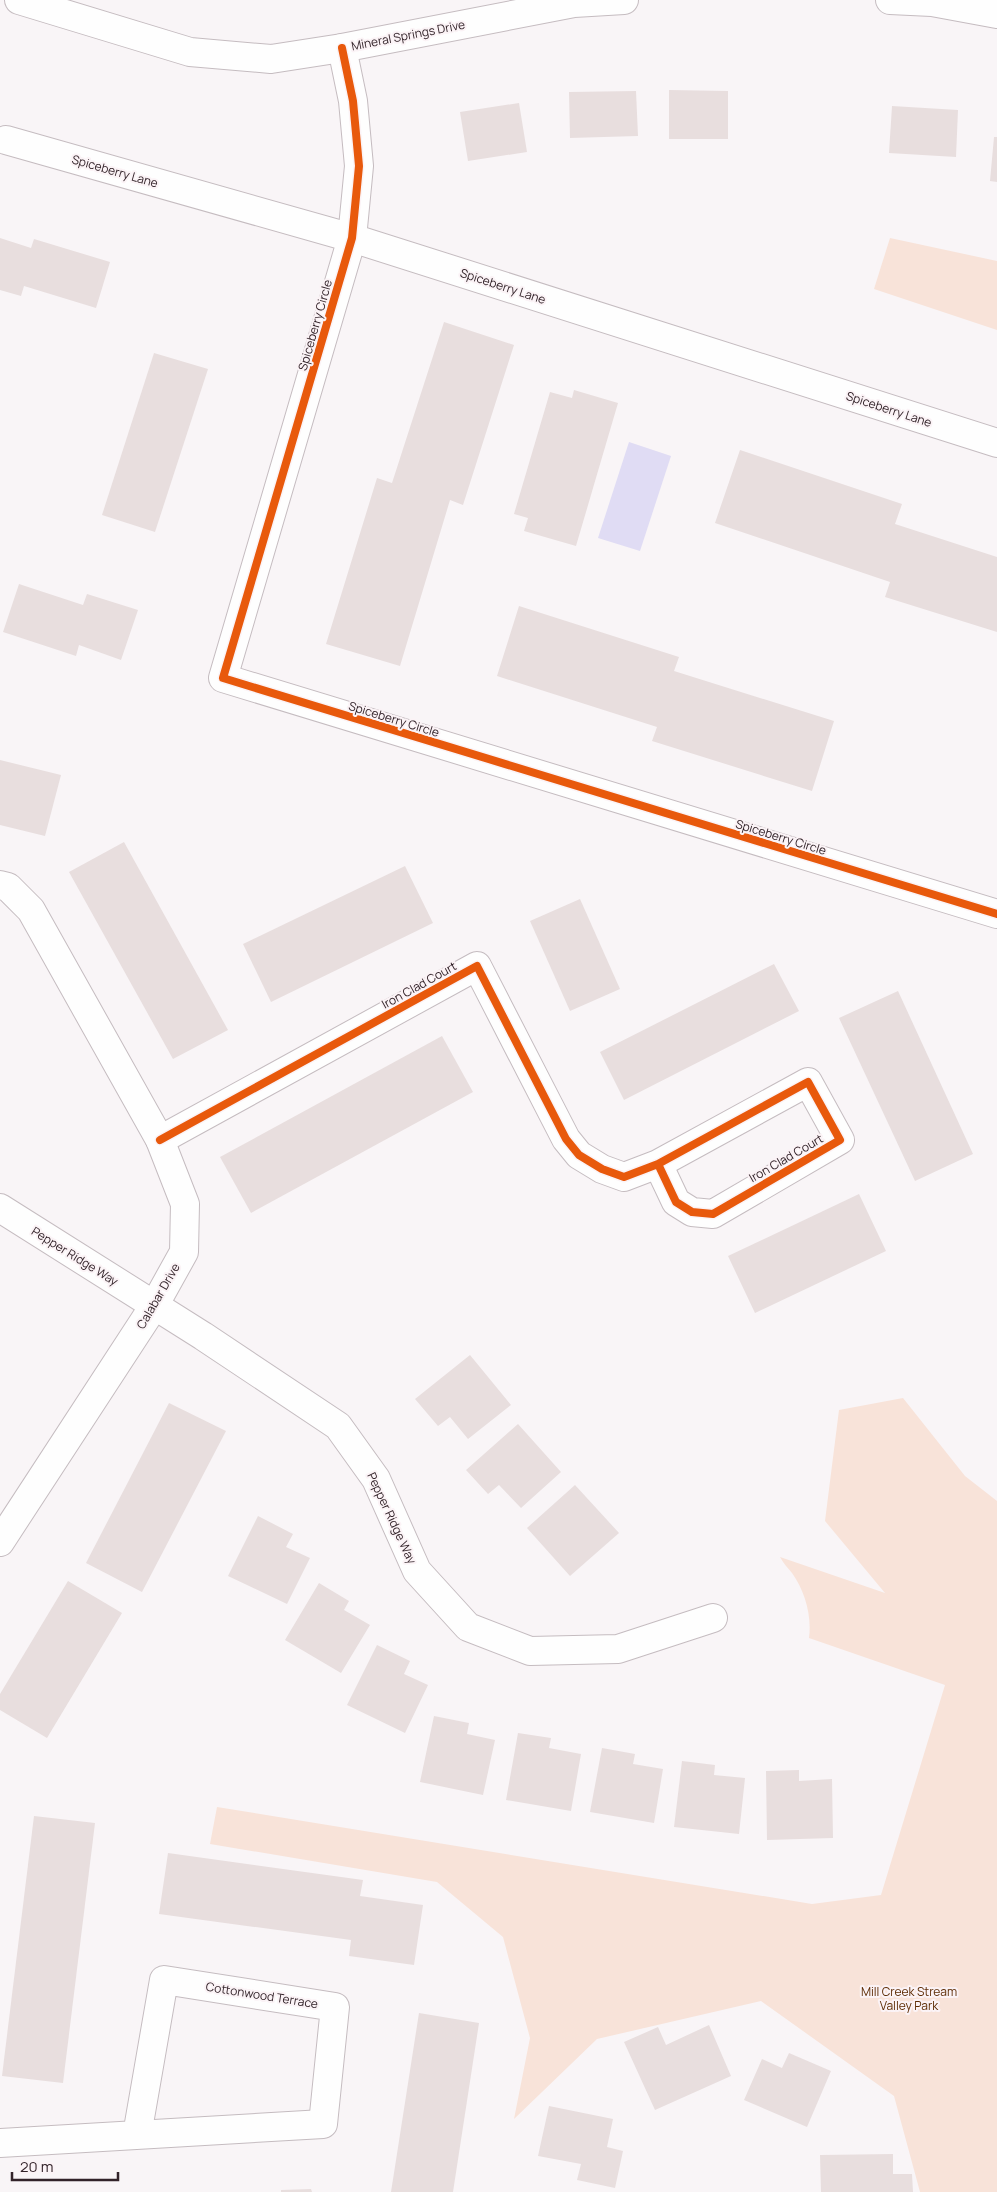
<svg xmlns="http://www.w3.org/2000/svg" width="997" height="2192" viewBox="0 0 997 2192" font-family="Manrope,sans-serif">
<rect width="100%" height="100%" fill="#f9f5f7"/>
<g fill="#f8e3d9">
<polygon points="890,238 997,261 997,330 874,289"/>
<path d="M903,1398l62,78 32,25v691h-77l-26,-96 -133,-95 -164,38 -83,80 16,-81 -27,-101 -66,-55 -227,-38 7,-37 595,97 69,-9 64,-210 -136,-47c3,-22 -4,-47 -17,-65 -4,-5 -9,-10 -12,-16l105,36 -60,-72 14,-111z"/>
</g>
<polygon fill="#e0dcf4" points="629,442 671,456 640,551 598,538"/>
<g fill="#e8dede">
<polygon points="669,90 728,91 728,139 669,139"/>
<polygon points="636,91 638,136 570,138 569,92"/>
<polygon points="519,103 527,152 468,161 460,112"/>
<polygon points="892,106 958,110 956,157 889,153"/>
<polygon points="994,137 997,137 997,182 990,181"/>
<polygon points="0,238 31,248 34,239 110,262 96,308 24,286 21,296 0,290"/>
<polygon points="444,322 514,345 463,505 450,500 400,666 326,644 377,478 392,483"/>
<polygon points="154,353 208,369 155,532 102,515"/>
<polygon points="574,390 618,403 576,546 524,531 528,518 514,514 550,392 572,398"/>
<polygon points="740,450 902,504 895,524 997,557 997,632 885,597 890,582 715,523"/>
<polygon points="19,584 83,605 87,594 138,610 121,660 79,645 76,656 3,632"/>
<polygon points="519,606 679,657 674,671 834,721 812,791 652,741 657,727 497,676"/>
<polygon points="0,760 61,775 45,836 0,825"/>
<polygon points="124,842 228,1030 173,1059 69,872"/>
<polygon points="405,866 433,923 271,1002 243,944"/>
<polygon points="580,899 620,989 570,1011 530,921"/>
<polygon points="774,964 799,1011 624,1100 600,1052"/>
<polygon points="898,991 973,1154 915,1181 839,1018"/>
<polygon points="442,1036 473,1092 251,1213 220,1157"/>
<polygon points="859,1194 886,1251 755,1313 728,1256"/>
<polygon points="470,1355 511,1405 468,1439 450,1417 438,1426 415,1399"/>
<polygon points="169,1403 226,1431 142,1592 86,1563"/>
<polygon points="518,1424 561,1472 521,1508 499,1485 488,1494 466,1470"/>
<polygon points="575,1485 619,1533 570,1576 527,1528"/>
<polygon points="258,1516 293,1534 286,1547 310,1558 287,1604 228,1576"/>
<polygon points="68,1581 122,1613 47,1738 0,1710 0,1694"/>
<polygon points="319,1583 349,1601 344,1610 370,1625 341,1673 285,1640"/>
<polygon points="377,1645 410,1661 404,1674 428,1685 405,1733 347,1705"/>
<polygon points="434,1716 469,1723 467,1734 495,1740 483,1795 420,1782"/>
<polygon points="518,1733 551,1738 549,1748 581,1754 571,1811 506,1800"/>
<polygon points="602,1748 635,1754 633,1764 663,1769 654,1823 590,1812"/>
<polygon points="682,1761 715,1765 714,1775 745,1778 739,1834 674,1827"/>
<polygon points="799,1770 799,1781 832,1779 833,1838 767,1840 766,1771"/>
<polygon points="34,1816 95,1823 63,2083 2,2076"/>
<polygon points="168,1853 363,1880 360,1896 423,1905 414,1965 349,1956 351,1940 159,1914"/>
<polygon points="419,2013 479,2023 453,2192 391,2192"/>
<polygon points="709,2025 731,2076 655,2110 624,2042 658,2027 666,2045"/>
<polygon points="789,2053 831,2071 807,2127 744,2100 762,2059 782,2068"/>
<polygon points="549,2106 613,2119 607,2147 623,2151 615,2188 577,2180 581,2164 538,2156"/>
<polygon points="893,2154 893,2174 912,2174 913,2192 821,2192 820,2155"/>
<polygon points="311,2189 312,2192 281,2192 281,2190"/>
</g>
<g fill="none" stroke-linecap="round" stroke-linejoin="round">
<defs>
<g id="street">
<polyline points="19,0 190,52 271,59 342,48 574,3 624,0"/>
<polyline points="890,0 932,2 997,14"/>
<polyline points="342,48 353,101 359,166 352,238 223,678 997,914"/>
<polyline points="6,140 352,238 997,443"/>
<polyline points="0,885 8,887 31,910 160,1140 185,1204 184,1252 154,1306 0,1542"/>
<polyline points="160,1140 477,966 566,1139 579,1155 602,1169 624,1177 658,1164 808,1082 840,1140 713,1214 692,1212 676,1202 658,1164"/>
<polyline points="0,1208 203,1336 338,1426 376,1479 417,1571 468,1627 530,1651 618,1649 713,1618"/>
<polyline points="0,2143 323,2124 335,2007 164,1980 137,2135"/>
</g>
</defs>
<use href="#street" stroke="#c5bcc0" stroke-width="30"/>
<use href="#street" stroke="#fefefe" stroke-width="28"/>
<defs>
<g id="cycleway">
<polyline points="342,48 353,101 359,166 352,238 223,678 997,914"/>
<polyline points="160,1140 477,966 566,1139 579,1155 602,1169 624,1177 658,1164 808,1082 840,1140 713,1214 692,1212 676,1202 658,1164"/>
</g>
</defs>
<use href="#cycleway" stroke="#fbf3f6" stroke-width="11"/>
<use href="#cycleway" stroke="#e8590c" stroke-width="8"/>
</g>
<g text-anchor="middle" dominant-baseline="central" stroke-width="4" stroke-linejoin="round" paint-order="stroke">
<g font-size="12" fill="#322329" stroke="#fbf3f6">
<text transform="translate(408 35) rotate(-11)">Mineral Springs Drive</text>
<text transform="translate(115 171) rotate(16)">Spiceberry Lane</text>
<text transform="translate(503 286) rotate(18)">Spiceberry Lane</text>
<text transform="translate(315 325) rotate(-74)">Spiceberry Circle</text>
<text transform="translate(889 409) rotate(18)">Spiceberry Lane</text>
<text transform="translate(394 719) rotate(17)">Spiceberry Circle</text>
<text transform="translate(781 837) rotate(17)">Spiceberry Circle</text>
<text transform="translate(419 985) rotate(-29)">Iron Clad Court</text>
<text transform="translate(786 1158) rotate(-30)">Iron Clad Court</text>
<text transform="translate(75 1256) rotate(32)">Pepper Ridge Way</text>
<text transform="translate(158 1296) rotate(-60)">Calabar Drive</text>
<text transform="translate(392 1518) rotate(65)">Pepper Ridge Way</text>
<text transform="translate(262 1995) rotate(9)">Cottonwood Terrace</text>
</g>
<g font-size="12" fill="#5e2d05" stroke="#fbf3f6">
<text x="909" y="1991">Mill Creek Stream<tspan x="909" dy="14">Valley Park</tspan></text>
</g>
</g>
<path d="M12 2172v8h106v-8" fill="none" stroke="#322329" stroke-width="2.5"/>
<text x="20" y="2172" font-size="15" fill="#322329" stroke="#fbf3f6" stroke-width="4" paint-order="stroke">20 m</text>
</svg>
